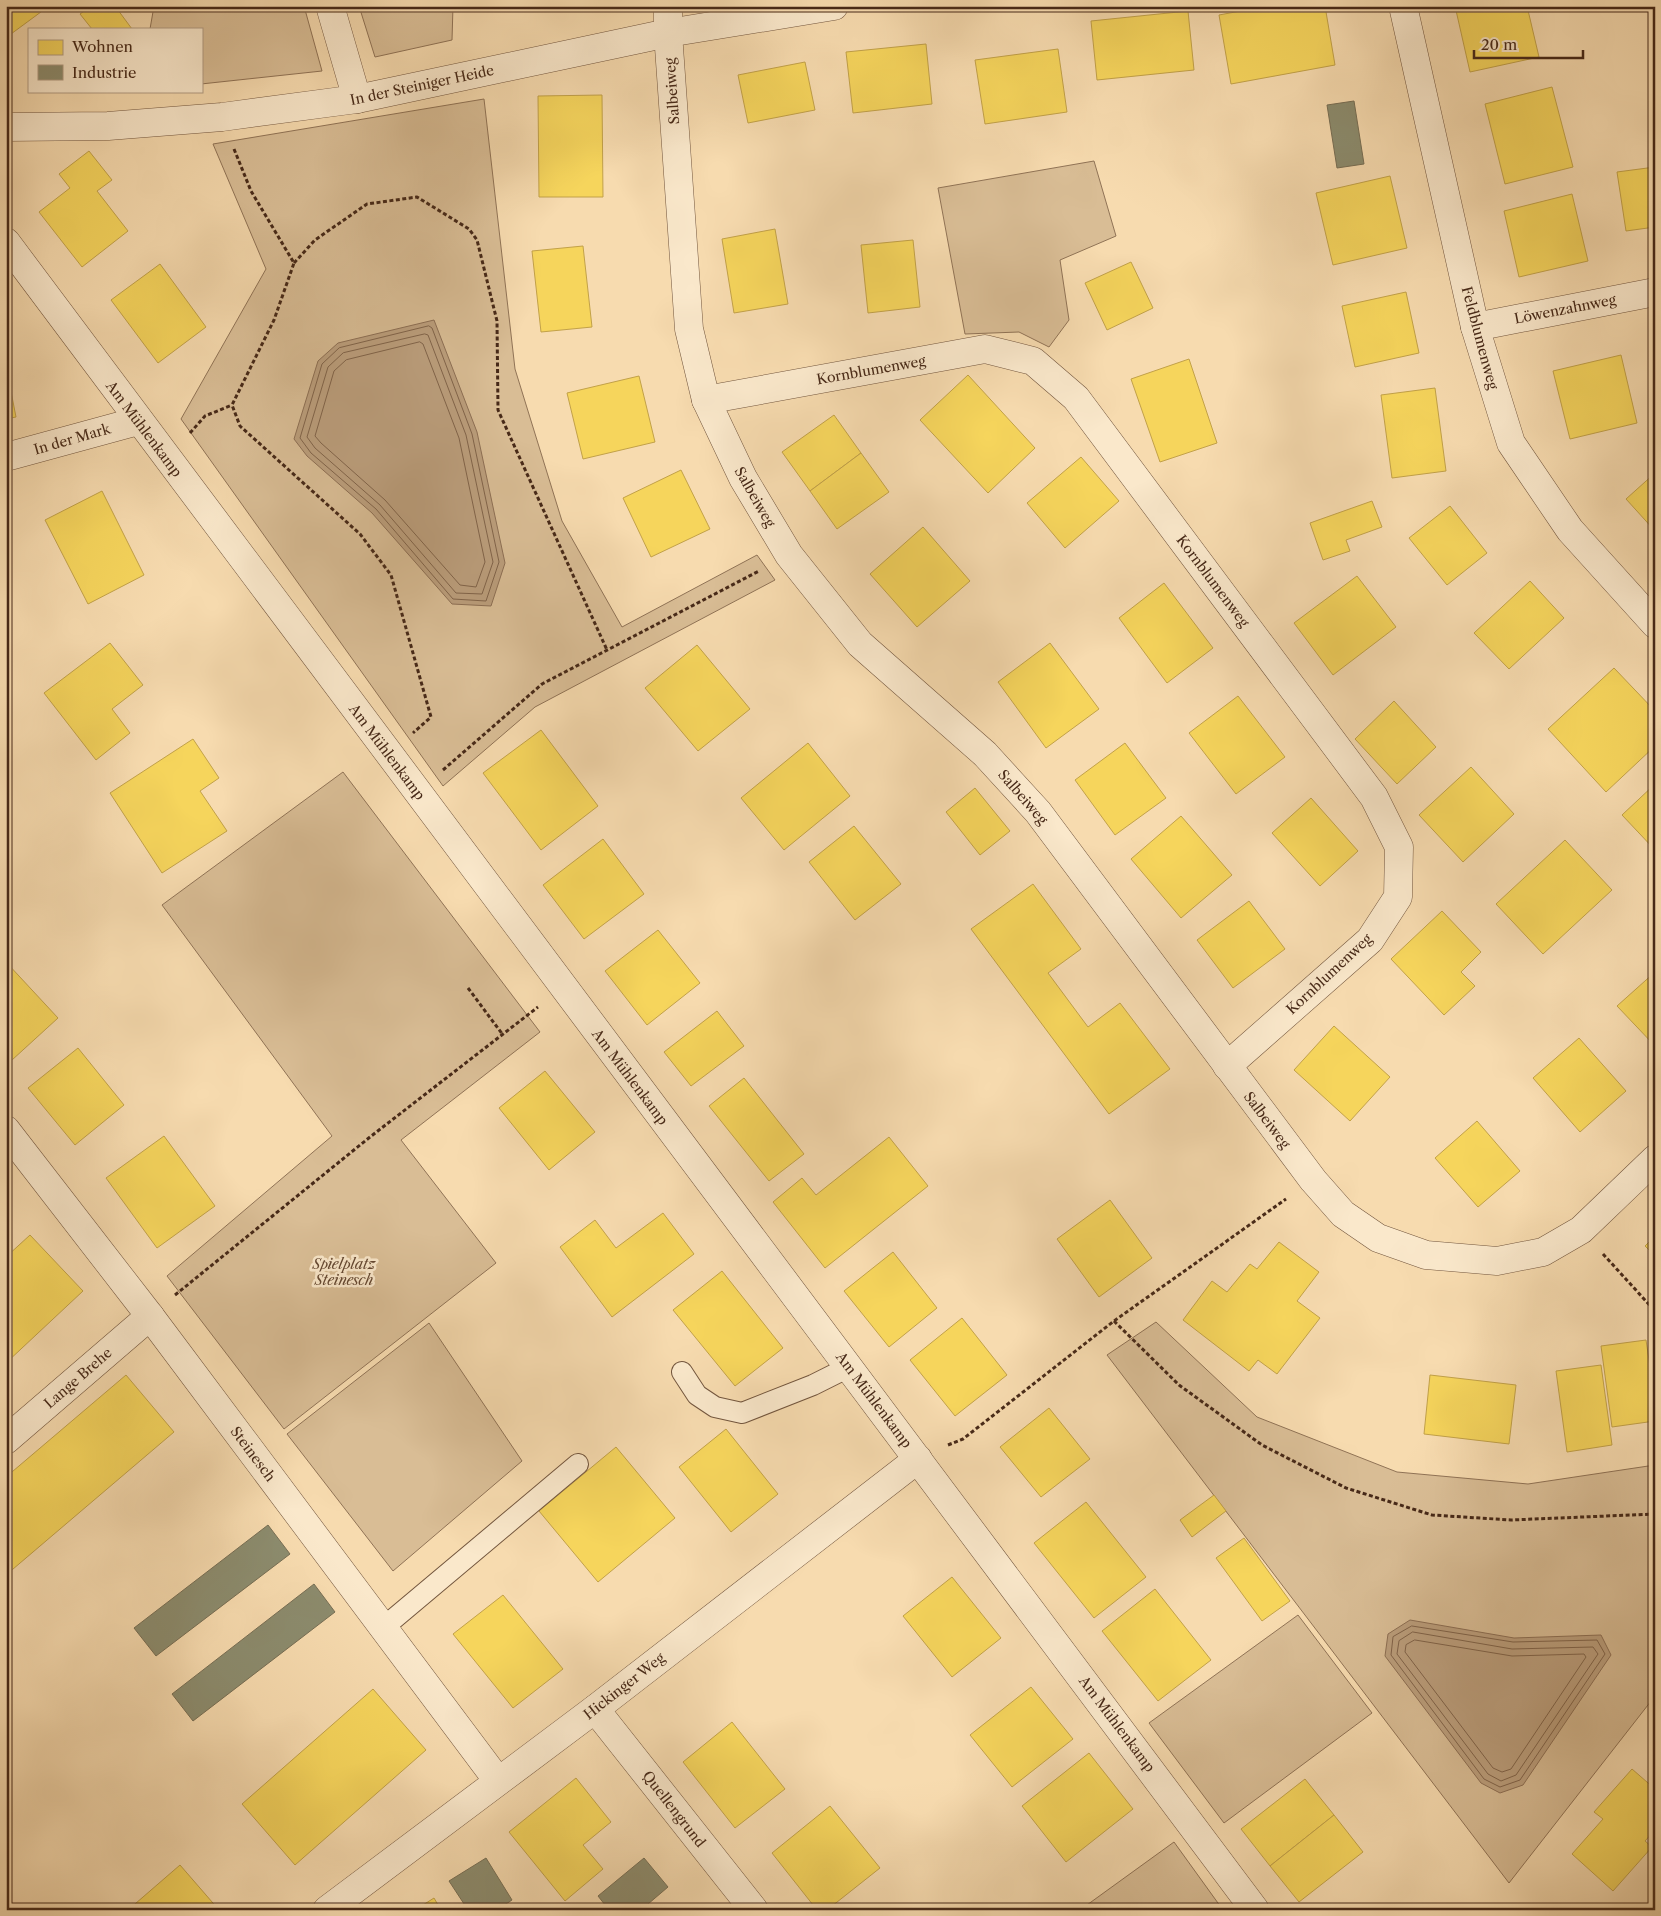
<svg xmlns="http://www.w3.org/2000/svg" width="1661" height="1916" viewBox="0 0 1661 1916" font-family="'Libre Caslon Text',serif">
<rect width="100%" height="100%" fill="#f7dbaf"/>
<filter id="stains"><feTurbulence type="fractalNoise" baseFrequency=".004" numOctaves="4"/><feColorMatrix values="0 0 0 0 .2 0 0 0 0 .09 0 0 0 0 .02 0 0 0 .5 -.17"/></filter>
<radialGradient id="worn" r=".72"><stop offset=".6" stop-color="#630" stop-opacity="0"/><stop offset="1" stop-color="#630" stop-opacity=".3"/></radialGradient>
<g fill="#d9bd95" stroke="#907356">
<polygon points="154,6 304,6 322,71 201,84 201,29 150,29"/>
<polygon points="359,6 453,6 452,40 375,57"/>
<polygon points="484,99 515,369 562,521 622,627 757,555 775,580 535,707 443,786 181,419 266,269 213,144"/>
<polygon points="1094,161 1116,236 1060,260 1069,320 1049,347 1019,332 965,334 938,188"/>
<polygon points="343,772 540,1032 401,1140 496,1263 284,1429 167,1276 332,1136 162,905"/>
<polygon points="1156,1322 1257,1417 1397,1472 1528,1484 1655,1465 1655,1696 1509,1883 1107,1355"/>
<polygon points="429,1323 522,1461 393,1571 287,1434"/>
<polygon points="1298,1615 1372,1713 1224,1823 1149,1723"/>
<polygon points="1174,1842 1223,1910 1080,1910"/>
</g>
<g fill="#bb9e7c" stroke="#8d6f54">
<polygon points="434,320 477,432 505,563 491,606 452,604 372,513 307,456 294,439 318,361 338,343"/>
<polygon points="1410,1620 1514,1638 1601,1635 1611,1655 1523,1785 1500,1793 1481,1783 1385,1656 1388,1634"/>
</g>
<g fill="#f6d55c" stroke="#c2a148">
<polygon points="6,6 49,6 11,34 6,28"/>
<polygon points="91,6 115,6 132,29 92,29 80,14"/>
<polygon points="1267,6 1325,6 1335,65 1231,84 1219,15"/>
<polygon points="1455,6 1527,6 1539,57 1470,72"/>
<polygon points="1188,11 1194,70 1097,80 1091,21"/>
<polygon points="926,44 932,104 853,113 846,52"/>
<polygon points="1058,49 1067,112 985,124 975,60"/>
<polygon points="805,62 815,110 748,123 738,75"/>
<polygon points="1552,87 1573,167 1505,184 1485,104"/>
<polygon points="602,95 603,197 539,197 538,96"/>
<polygon points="89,151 112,180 97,191 128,231 82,267 39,212 70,188 59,174"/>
<polygon points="1655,167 1655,227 1626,231 1617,172"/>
<polygon points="1390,176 1407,248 1333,265 1316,193"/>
<polygon points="1572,194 1588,261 1519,277 1504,211"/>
<polygon points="775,229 788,304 734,313 722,239"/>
<polygon points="913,240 920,307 868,313 861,245"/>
<polygon points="583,246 592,327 541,332 532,251"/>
<polygon points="1131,262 1153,308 1107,330 1085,283"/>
<polygon points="160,264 206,327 158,363 111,300"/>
<polygon points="1406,292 1419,353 1355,367 1342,306"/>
<polygon points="1621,355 1637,423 1570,439 1553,371"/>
<polygon points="1189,359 1217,443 1160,462 1131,379"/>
<polygon points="6,366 16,417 6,419"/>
<polygon points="968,375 1035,448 988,493 920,420"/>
<polygon points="639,376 655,442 583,459 567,393"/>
<polygon points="1435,388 1446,471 1392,478 1381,395"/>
<polygon points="834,415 861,453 810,491 782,452"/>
<polygon points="861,453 889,492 837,529 810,491"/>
<polygon points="1081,457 1119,501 1065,548 1027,503"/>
<polygon points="681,470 710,529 651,557 623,498"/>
<polygon points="1655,473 1655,531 1626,499"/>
<polygon points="102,491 144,575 88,604 45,520"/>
<polygon points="1372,501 1382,527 1346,540 1350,551 1323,560 1310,523"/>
<polygon points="1450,506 1487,553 1447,585 1409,538"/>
<polygon points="923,527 970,581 917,627 870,574"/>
<polygon points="1357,576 1396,627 1333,675 1294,623"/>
<polygon points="1530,581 1564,618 1509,669 1474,633"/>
<polygon points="1164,583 1213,648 1167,683 1119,618"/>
<polygon points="110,643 143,685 112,709 130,733 96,760 44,693"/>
<polygon points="1050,643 1099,709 1046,748 998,682"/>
<polygon points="697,645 750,709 698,751 645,688"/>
<polygon points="1614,668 1655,711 1655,746 1606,792 1548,729"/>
<polygon points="1238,696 1285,757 1236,794 1189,733"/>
<polygon points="1394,701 1436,747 1397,784 1355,739"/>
<polygon points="541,730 598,806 541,850 483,773"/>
<polygon points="193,739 219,778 200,791 227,831 162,873 110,793"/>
<polygon points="808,743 850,796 784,850 741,798"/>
<polygon points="1125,743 1166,798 1115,835 1075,780"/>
<polygon points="1471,767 1514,814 1463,862 1419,815"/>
<polygon points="1655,784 1655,850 1622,815"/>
<polygon points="975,788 1010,831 980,855 946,812"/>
<polygon points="1311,798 1358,851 1320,886 1272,833"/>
<polygon points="1181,816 1232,875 1181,918 1131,859"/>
<polygon points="854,826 901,884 855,920 809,862"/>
<polygon points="603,839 644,894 584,939 543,885"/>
<polygon points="1565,840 1612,890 1543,954 1496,904"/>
<polygon points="1033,884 1081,949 1048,973 1088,1027 1120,1003 1170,1069 1109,1114 971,929"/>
<polygon points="1249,901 1285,949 1233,988 1197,940"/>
<polygon points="1442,911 1481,952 1461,972 1475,986 1444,1015 1391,959"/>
<polygon points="658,930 700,983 647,1025 605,971"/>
<polygon points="6,962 58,1018 12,1060 6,1053"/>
<polygon points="1655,972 1655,1046 1617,1006"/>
<polygon points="717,1011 744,1046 691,1086 664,1052"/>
<polygon points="1334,1026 1390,1077 1350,1121 1294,1070"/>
<polygon points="1579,1038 1626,1091 1580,1132 1533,1078"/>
<polygon points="78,1048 124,1105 75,1145 28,1088"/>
<polygon points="545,1071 595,1132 549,1170 499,1108"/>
<polygon points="744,1078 804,1154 769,1181 709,1106"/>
<polygon points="1477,1121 1520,1171 1478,1207 1435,1158"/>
<polygon points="164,1136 215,1206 157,1248 106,1178"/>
<polygon points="889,1137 928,1186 825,1268 773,1202 802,1178 816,1195"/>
<polygon points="1110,1200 1152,1258 1099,1297 1057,1239"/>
<polygon points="663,1213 694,1254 612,1317 560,1247 595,1220 616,1248"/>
<polygon points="30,1235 83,1291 6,1363 6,1257"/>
<polygon points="1655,1236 1655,1256 1645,1246"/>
<polygon points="1279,1242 1319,1272 1297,1301 1320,1318 1277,1374 1258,1360 1249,1371 1183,1320 1212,1281 1227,1292 1250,1264 1257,1269"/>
<polygon points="893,1252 937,1308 889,1347 844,1291"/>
<polygon points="722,1271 783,1348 735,1386 673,1310"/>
<polygon points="962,1318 1007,1375 955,1416 910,1360"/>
<polygon points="1646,1340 1655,1400 1655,1421 1612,1427 1601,1346"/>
<polygon points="1601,1365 1612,1445 1567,1452 1556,1371"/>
<polygon points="126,1375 174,1432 6,1575 6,1477"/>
<polygon points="1430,1375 1516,1385 1509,1444 1424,1434"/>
<polygon points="1049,1408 1090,1459 1041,1497 1000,1447"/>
<polygon points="726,1429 778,1494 731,1532 679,1467"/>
<polygon points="616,1447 675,1518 598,1582 539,1511"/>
<polygon points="1214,1495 1226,1511 1192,1537 1180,1520"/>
<polygon points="1086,1502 1146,1577 1094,1618 1034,1543"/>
<polygon points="1244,1538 1290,1601 1262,1621 1216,1558"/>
<polygon points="952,1577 1001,1638 952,1677 903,1616"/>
<polygon points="1155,1589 1211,1660 1158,1701 1102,1631"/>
<polygon points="503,1595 563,1669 513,1708 453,1634"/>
<polygon points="1031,1687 1073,1739 1012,1787 970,1735"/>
<polygon points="373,1689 426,1750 295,1865 242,1804"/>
<polygon points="732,1722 785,1789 735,1828 683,1762"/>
<polygon points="1089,1753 1133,1809 1066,1862 1022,1806"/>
<polygon points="1632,1769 1655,1789 1655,1830 1645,1841 1652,1847 1613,1891 1572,1854 1603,1819 1594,1812"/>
<polygon points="576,1778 611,1822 583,1845 603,1869 565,1901 509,1832"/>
<polygon points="1305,1779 1334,1815 1270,1866 1241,1829"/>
<polygon points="830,1806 880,1868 827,1910 817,1910 772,1853"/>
<polygon points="1334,1815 1363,1852 1299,1902 1270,1866"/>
<polygon points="180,1865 219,1910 128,1910"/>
<polygon points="434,1898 441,1910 415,1910"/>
</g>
<g fill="#8c8c6e" stroke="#776e54">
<polygon points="1354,101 1364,164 1337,168 1327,105"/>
<polygon points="268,1525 290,1554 156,1656 134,1628"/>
<polygon points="314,1584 335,1612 193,1721 172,1694"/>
<polygon points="486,1858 512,1900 497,1910 468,1910 449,1881"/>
<polygon points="644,1858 668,1887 641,1910 609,1910 598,1896"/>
</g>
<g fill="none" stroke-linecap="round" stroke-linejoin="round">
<g stroke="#81644a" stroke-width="1">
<polygon points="429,326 432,328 472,434 499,562 486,601 453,599 376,509 311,453 300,438 322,364 339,348"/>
<polygon points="425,334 428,335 466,435 493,562 482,594 456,593 380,505 315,448 307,437 328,367 343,353"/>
<polygon points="420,342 423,344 459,438 485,562 476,587 460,585 385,500 321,443 315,436 334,371 346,360"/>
<polygon points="1412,1626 1513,1642 1597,1640 1605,1654 1520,1780 1500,1787 1484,1779 1391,1655 1393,1637"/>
<polygon points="1413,1632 1512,1649 1593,1647 1598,1654 1516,1775 1501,1781 1488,1774 1397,1654 1399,1641"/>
<polygon points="1415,1640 1512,1656 1584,1654 1586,1657 1511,1769 1502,1772 1493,1768 1405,1652 1406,1645"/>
</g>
<defs>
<g id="service">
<polyline points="682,1372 697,1395 715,1407 742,1413 813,1385 849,1367"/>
<polyline points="384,1627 578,1464"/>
</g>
<g id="minor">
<polyline points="330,6 357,99"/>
<polyline points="668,6 668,33 689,329 706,400 743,478 789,555 860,644 985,754 1038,812 1313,1180 1343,1214 1378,1238 1426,1255 1497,1261 1543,1252 1581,1230 1655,1159"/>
<polyline points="1403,6 1475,327 1511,443 1570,530 1655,624"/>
<polyline points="6,127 108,126 222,117 357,99 668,33 834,6"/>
<polyline points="6,242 1255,1910"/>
<polyline points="1475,327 1655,292"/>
<polyline points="706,400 985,349 1033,361 1076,398 1374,797 1399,847 1398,897 1370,940 1227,1066"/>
<polyline points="6,457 138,421"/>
<polyline points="6,1130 150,1316 498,1781"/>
<polyline points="6,1440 150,1316"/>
<polyline points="595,1709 754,1910"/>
<polyline points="327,1910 595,1709 918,1459"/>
</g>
</defs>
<use href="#service" stroke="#73563e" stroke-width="22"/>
<use href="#minor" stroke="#73563e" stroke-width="29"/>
<g stroke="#472918" stroke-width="3" stroke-dasharray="4 2.5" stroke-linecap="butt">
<polyline points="234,149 251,191 294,263 274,320 232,405 240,426 360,534 391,575 431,717 413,733"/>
<polyline points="294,263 315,240 367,204 417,197 469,229 477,240 497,321 498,410 607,650"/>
<polyline points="190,433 205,416 232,405"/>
<polyline points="443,770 542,684 759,571"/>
<polyline points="468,988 503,1035"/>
<polyline points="1603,1254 1655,1311"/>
<polyline points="175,1295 370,1137 538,1007"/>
<polyline points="1114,1321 1179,1385 1262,1445 1346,1488 1432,1515 1511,1520 1655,1514"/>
<polyline points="948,1445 963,1439 1114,1321 1286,1199"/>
</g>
<use href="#service" stroke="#fae8cb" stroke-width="20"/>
<use href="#minor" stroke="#fae8cb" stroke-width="28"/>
</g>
<g text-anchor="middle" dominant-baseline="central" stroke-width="5" stroke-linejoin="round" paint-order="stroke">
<g font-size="14" fill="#472918" stroke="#fae8cb">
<text transform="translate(422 85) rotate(-12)">In der Steiniger Heide</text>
<text transform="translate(672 91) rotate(-94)">Salbeiweg</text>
<text transform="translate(1565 309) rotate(-11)">Löwenzahnweg</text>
<text transform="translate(1480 338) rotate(75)">Feldblumenweg</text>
<text transform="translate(871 370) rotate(-10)">Kornblumenweg</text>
<text transform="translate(144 429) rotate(53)">Am Mühlenkamp</text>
<text transform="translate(72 439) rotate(-16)">In der Mark</text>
<text transform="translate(755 497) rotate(60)">Salbeiweg</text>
<text transform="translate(1213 581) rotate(53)">Kornblumenweg</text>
<text transform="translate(387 752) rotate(53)">Am Mühlenkamp</text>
<text transform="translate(1023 797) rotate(49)">Salbeiweg</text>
<text transform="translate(1329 974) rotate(-43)">Kornblumenweg</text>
<text transform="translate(630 1077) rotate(53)">Am Mühlenkamp</text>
<text transform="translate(1267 1120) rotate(53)">Salbeiweg</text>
<text transform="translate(78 1378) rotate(-41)">Lange Brehe</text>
<text transform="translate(874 1400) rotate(53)">Am Mühlenkamp</text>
<text transform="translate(253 1454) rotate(53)">Steinesch</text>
<text transform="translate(624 1686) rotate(-38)">Hickinger Weg</text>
<text transform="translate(1117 1724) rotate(53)">Am Mühlenkamp</text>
<text transform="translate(674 1809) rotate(52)">Quellengrund</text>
</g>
<g font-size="14" font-style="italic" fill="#644731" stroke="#fae8cb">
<text x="344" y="1264">Spielplatz<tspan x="344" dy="16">Steinesch</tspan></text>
</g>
</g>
<rect width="1661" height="1916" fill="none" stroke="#f7dbaf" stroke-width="25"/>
<rect x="8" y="8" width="1646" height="1901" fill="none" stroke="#472918" stroke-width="2.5"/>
<rect x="12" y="12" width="1636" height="1891" fill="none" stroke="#472918"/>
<rect x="28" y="28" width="175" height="65" fill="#fae8cb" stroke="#b29c83"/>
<rect x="38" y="40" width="25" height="15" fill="#f6d55c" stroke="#b29c83"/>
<text x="72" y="52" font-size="15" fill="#472918">Wohnen</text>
<rect x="38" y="65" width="25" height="15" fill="#8c8c6e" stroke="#b29c83"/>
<text x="72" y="78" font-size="15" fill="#472918">Industrie</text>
<path d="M1474 50v8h109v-8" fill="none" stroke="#472918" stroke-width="2.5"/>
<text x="1481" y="50" font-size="15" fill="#472918" stroke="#fae8cb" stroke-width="4" paint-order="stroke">20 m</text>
<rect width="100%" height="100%" filter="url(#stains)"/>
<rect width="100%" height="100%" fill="url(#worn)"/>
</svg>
